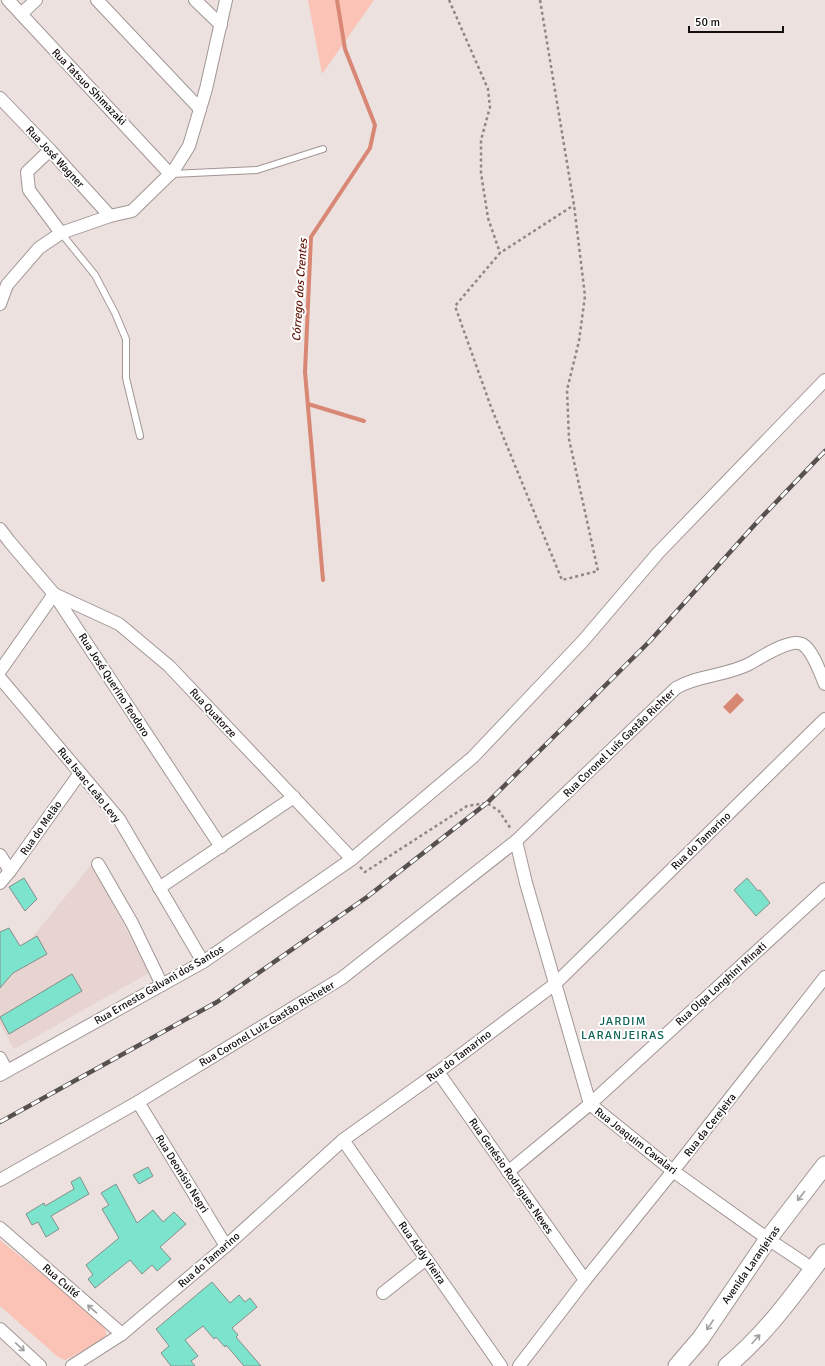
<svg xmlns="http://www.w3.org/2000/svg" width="825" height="1366" viewBox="0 0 825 1366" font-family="Signika,sans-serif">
<rect width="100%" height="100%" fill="#ece1de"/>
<polygon fill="#e7d3cf" points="92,864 149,973 14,1049 0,1024 0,977"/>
<g fill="#fac3b6">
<polygon points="308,0 374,0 322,74"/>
<polygon points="0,1240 105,1325 106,1335 104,1340 65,1360 58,1357 0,1306"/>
</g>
<polygon fill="#d88775" points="737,693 744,700 730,714 723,707"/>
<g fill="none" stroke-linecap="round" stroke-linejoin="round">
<g stroke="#d88775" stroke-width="4">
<polyline points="308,404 364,421"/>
<polyline points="323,580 305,372 311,237 370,148 375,125 345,49 337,0"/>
</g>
</g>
<g fill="#7ce4cd" stroke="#848f8c">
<polygon points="24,878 37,899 25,911 9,887"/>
<polygon points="747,878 758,891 760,890 770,903 756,916 734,890"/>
<polygon points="9,928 20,946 37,936 47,954 13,973 0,988 0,932"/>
<polygon points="72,974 82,991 9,1034 0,1017"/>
<polygon points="148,1167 153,1176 139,1184 133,1175"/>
<polygon points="80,1177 89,1194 51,1216 59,1229 46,1237 38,1222 32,1225 26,1214 44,1203 45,1206 74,1189 71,1182"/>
<polygon points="116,1184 137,1223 153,1210 163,1222 174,1212 186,1224 160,1247 171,1259 157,1271 152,1265 142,1274 130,1260 95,1288 88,1279 93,1275 86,1265 119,1238 102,1209 109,1205 101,1193"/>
<polygon points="212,1282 230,1303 239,1295 245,1302 250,1298 257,1307 232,1328 238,1335 236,1337 261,1366 244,1366 226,1345 225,1347 216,1337 214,1339 203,1326 185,1340 198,1356 191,1361 195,1366 171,1366 161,1353 169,1346 156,1329"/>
</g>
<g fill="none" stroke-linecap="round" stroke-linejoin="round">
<defs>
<g id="lane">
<polyline points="172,174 257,170 323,149"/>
<polyline points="61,233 95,275 115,313 126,339 126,378 140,436"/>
</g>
<g id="street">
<polyline points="8,0 170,174"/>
<polyline points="97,0 200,109"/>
<polyline points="195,0 221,25"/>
<polyline points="21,14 36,0"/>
<polyline points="0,98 50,150 110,216"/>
<polyline points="50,150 27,172 29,190 61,233"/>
<polyline points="0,304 7,285 39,248 61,233 110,216 132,211 174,170 189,146 206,89 226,0"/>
<polyline points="0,529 9,541 54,594 221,847"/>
<polyline points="0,671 54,594 119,624 169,666 352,859"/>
<polyline points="0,678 119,819 203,962"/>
<polyline points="516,841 526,883 590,1104 673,1171 768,1239 813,1269"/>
<polyline points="0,855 10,871"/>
<polyline points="98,864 132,923 162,985"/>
<polyline points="0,883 10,871 80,773"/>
<polyline points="159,888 294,797"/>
<polyline points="0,1058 7,1071"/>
<polyline points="438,1072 585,1280"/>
<polyline points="0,1075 203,962 352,859 473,757 583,641 658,553 825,380"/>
<polyline points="138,1102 226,1246"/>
<polyline points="343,1140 501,1366"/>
<polyline points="508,1172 590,1104 825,889"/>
<path d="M0,1180l138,-78 204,-124 174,-137 160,-153c22,-13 50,-12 73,-24 11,-6 41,-26 53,-20 11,6 18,29 23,40"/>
<polyline points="0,1228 122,1334"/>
<polyline points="383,1293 426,1259"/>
<polyline points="0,1329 40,1366"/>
<polyline points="72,1366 122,1334 226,1246 343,1140 438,1072 555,984 825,719"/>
<polyline points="519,1366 585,1280 673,1171 825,977"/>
</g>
<g id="secondary">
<polyline points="677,1366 701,1338 768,1239 825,1165"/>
<path d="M727,1366c39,-32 68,-73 98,-113"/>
</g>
</defs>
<use href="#lane" stroke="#a19694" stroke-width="8"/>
<use href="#street" stroke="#a19694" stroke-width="14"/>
<use href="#secondary" stroke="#a19694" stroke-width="19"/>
<g stroke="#8f8785" stroke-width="2.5" stroke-dasharray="3 3" stroke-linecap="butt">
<polyline points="449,0 488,89 490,107 481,140 481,173 488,218 500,253"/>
<polyline points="540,0 574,205 585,296 579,341 567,390 569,439 598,571 562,580 491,407 455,306 500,253 574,205"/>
<polyline points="360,867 365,872 467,806 487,803 499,811 511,829"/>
</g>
<use href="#lane" stroke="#fff" stroke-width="6"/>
<use href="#street" stroke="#fff" stroke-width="12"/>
<use href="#secondary" stroke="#fff" stroke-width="17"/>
<defs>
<polyline id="rail" points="0,1122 217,1002 367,897 487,803 649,642 759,520 825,451"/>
</defs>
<use href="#rail" stroke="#56504e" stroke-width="4.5"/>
<use href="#rail" stroke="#fff" stroke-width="3" stroke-dasharray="9" stroke-linecap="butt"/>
</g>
<defs><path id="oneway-shaft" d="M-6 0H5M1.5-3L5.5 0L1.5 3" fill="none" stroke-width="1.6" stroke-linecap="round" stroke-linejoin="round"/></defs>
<g stroke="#a19f9f">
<use href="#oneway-shaft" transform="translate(801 1196) rotate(128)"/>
<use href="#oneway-shaft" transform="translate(92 1309) rotate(-139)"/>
<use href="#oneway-shaft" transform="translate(710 1325) rotate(124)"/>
<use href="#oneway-shaft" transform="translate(756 1339) rotate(-48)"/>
<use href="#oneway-shaft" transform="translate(20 1347) rotate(43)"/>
</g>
<g text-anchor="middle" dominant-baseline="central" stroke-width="4" stroke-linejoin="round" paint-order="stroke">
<g font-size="11" fill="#130f0e" stroke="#fff">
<text transform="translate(89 87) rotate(46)">Rua Tatsuo Shimazaki</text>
<text transform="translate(55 157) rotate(47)">Rua José Wagner</text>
<text transform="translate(114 685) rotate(57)">Rua José Querino Teodoro</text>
<text transform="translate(213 713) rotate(47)">Rua Quatorze</text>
<text transform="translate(619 743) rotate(-44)">Rua Coronel Luís Gastão Richter</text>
<text transform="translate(89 785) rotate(51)">Rua Isaac Leão Levy</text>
<text transform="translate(41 828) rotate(-55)">Rua do Melão</text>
<text transform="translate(701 841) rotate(-44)">Rua do Tamarino</text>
<text transform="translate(721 984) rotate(-42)">Rua Olga Longhini Minati</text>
<text transform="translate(159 985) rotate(-30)">Rua Ernesta Galvani dos Santos</text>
<text transform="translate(267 1024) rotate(-31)">Rua Coronel Luiz Gastão Richeter</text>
<text transform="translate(459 1056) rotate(-37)">Rua do Tamarino</text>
<text transform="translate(710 1125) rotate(-52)">Rua da Cerejeira</text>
<text transform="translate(636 1141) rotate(38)">Rua Joaquim Cavalari</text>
<text transform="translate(182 1174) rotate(58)">Rua Deonísio Negri</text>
<text transform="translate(511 1176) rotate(55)">Rua Genésio Rodrigues Neves</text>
<text transform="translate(422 1253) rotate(55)">Rua Addy Vieira</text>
<text transform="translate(209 1260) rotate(-41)">Rua do Tamarino</text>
<text transform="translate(751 1265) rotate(-55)">Avenida Laranjeiras</text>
<text transform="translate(61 1281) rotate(41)">Rua Cuité</text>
</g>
<g font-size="12" font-style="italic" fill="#641b0d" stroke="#fff">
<text transform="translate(300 290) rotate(-86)">Córrego dos Crentes</text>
</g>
<g font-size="12" letter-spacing="1" fill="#0d6455" stroke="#fff">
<text x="623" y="1021">JARDIM<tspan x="623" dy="14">LARANJEIRAS</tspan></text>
</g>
</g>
<path d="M689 26v6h94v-6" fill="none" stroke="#130f0e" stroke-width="2"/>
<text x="695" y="26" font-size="12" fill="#130f0e" stroke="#ffffff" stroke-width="3" paint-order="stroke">50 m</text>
</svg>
